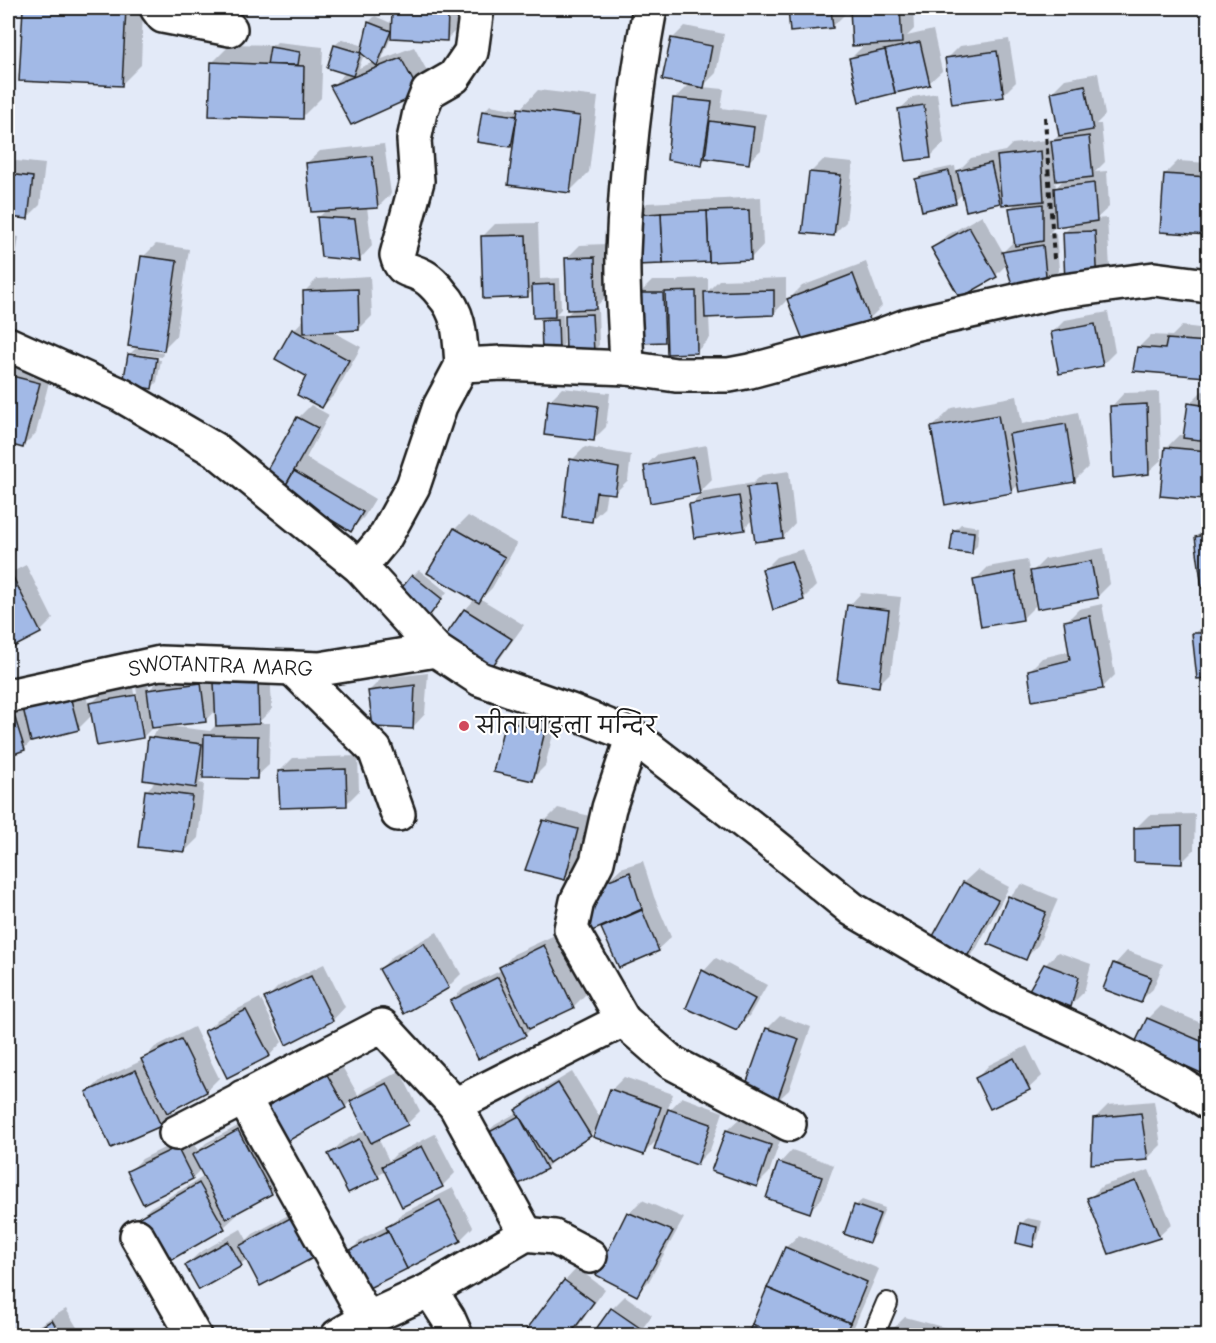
<svg xmlns="http://www.w3.org/2000/svg" width="1216" height="1343" viewBox="0 0 1216 1343" font-family="'Comic Neue','Playpen Sans Deva',sans-serif">
<rect width="100%" height="100%" fill="#e3eaf8"/>
<filter id="ink" filterUnits="userSpaceOnUse"><feTurbulence type="fractalNoise" baseFrequency=".0167" numOctaves="2"/><feDisplacementMap in="SourceGraphic" scale="12" xChannelSelector="R" yChannelSelector="G"/><feConvolveMatrix kernelMatrix="1 2 1 2 8 2 1 2 1" color-interpolation-filters="sRGB"/></filter>
<g filter="url(#ink)">
<g fill="#0003" fill-rule="evenodd">
<polygon points="24,8 143,8 141,65 122,84 21,79"/>
<path d="M398,8h62v18l-13,13 -56,-2 -9,22 32,-12 18,33 -13,13 -87,-7 14,-14 -17,-5 6,-22 7,-6 22,7 5,-24 6,-6 18,8 1,-12zM364,54l10,8 -15,6z"/>
<polygon points="790,8 845,8 845,14 832,27 791,30"/>
<polygon points="852,8 913,8 914,29 907,36 933,30 942,71 929,83 850,59 865,44 853,44"/>
<polygon points="685,26 724,34 716,73 702,87 724,89 721,108 766,114 761,150 748,162 708,157 702,164 674,99 689,84 672,39"/>
<polygon points="1009,39 1016,82 1003,95 947,59 960,46"/>
<polygon points="277,42 323,47 321,98 302,117 212,63 231,44 274,45"/>
<path d="M1098,73l7,42 -9,9h5l4,38 -10,10 12,-1 2,36 -13,12 11,-1 3,50 -13,13 -33,-48 10,-10 -18,3 -8,8 8,-1 3,37 -13,13 -39,-19 -11,11 -36,21 -27,-48 13,-12 36,-21 21,37 12,-12 -5,-31 7,-7 -14,-4 -4,4 -36,-9 -8,8 -38,-22 6,-6 32,-7 1,7 15,-15 34,-7 7,-7 43,-5 5,-5 -8,-42 13,-13zM1065,178l-9,10 -1,-8z"/>
<polygon points="538,90 598,97 589,172 570,191 515,142 511,146 484,112 490,105 519,110"/>
<polygon points="937,93 944,143 931,156 900,109 913,97"/>
<polygon points="384,144 391,194 378,207 367,207 372,246 360,259 318,218 327,209 307,163 320,151"/>
<polygon points="8,160 45,164 40,205 27,218 8,215"/>
<polygon points="823,160 853,163 846,222 833,235 810,173"/>
<polygon points="1178,161 1208,163 1208,234 1162,231 1165,174"/>
<polygon points="761,197 763,245 751,258 634,215 647,203"/>
<polygon points="538,223 540,279 560,278 561,309 556,314 563,314 564,344 558,350 543,321 548,316 534,290 527,296 482,237 495,224"/>
<polygon points="8,235 19,237 11,289 8,293"/>
<polygon points="156,244 189,249 176,336 163,349 141,346 140,349 163,353 162,357 132,353 132,356 161,360 157,382 151,388 130,354 138,346 143,257"/>
<polygon points="607,244 608,294 594,309 598,308 599,345 593,351 567,315 574,308 567,258 580,245"/>
<polygon points="866,262 882,306 870,318 806,343 789,299 802,286"/>
<polygon points="370,276 372,316 359,329 330,330 361,347 335,394 322,407 308,376 277,359 294,330 305,318 304,292 317,279"/>
<polygon points="708,278 708,291 719,280 786,278 786,301 773,314 709,316 710,338 697,351 668,337 664,341 639,294 652,281 676,281 676,283 679,279"/>
<polygon points="1108,312 1115,352 1102,365 1052,333 1065,320"/>
<polygon points="1182,326 1208,329 1208,373 1206,376 1138,348 1151,335 1172,336"/>
<polygon points="8,361 52,370 36,433 23,446 8,442"/>
<polygon points="562,388 610,393 606,427 593,440 549,401"/>
<polygon points="1202,391 1208,392 1208,493 1203,499 1167,447 1179,435 1185,435 1189,404"/>
<polygon points="1159,392 1161,460 1148,472 1112,406 1124,393"/>
<polygon points="1017,396 1022,424 1078,412 1088,467 1075,480 1019,484 1011,492 932,428 952,408"/>
<polygon points="311,405 329,415 306,458 375,499 364,517 351,530 265,477 298,418"/>
<polygon points="707,445 712,480 700,492 753,483 762,475 789,471 795,524 783,537 753,519 744,528 691,505 703,492 651,501 645,466 658,454"/>
<polygon points="585,447 631,455 628,480 615,493 607,492 604,508 591,520 572,460"/>
<polygon points="468,516 517,544 492,588 481,599 524,625 498,661 486,673 465,610 475,599 455,529"/>
<polygon points="961,524 979,527 977,546 971,552 954,531"/>
<polygon points="1208,525 1208,586 1204,587 1196,537"/>
<polygon points="1104,548 1110,584 1097,597 1031,581 1035,606 1022,619 975,580 988,567 1027,560 1030,574 1045,559"/>
<polygon points="803,549 816,586 803,599 764,570 777,557"/>
<polygon points="26,565 53,619 40,632 8,648 8,574"/>
<polygon points="419,570 447,592 432,611 413,576"/>
<polygon points="861,593 901,597 891,672 878,685 849,606"/>
<polygon points="1102,604 1115,675 1102,688 1029,671 1042,658 1070,651 1066,622 1079,609"/>
<polygon points="1207,621 1208,621 1208,677 1199,677 1194,634"/>
<path d="M270,669l2,40 -14,14h12l-1,42 -13,12 -50,-1 -7,7 5,1 -6,54 -13,13 -39,-60 10,-10 -6,-43 12,-12 -9,1 -10,10 -50,-23 -15,15 -46,11 -8,9 -16,6v-44l75,-27 8,31 2,-1 -2,-10 13,-13 44,-8 1,7 13,-12 52,-7 1,13 13,-13zM136,687l7,42h-3l-7,-41zM216,709l1,15 -7,7 -41,-5 36,-5z"/>
<polygon points="428,673 425,714 413,727 369,691 382,678"/>
<polygon points="519,709 557,718 545,766 532,779 506,722"/>
<polygon points="358,756 359,791 346,804 280,771 293,758"/>
<polygon points="558,808 590,816 577,866 564,878 545,821"/>
<polygon points="1195,814 1194,850 1181,863 1136,828 1149,815"/>
<polygon points="643,861 654,897 671,937 658,949 620,966 603,928 610,921 607,881 621,868"/>
<polygon points="977,870 1009,887 975,951 962,964 929,947 964,882"/>
<polygon points="1022,884 1058,899 1038,945 1026,958 1009,897"/>
<polygon points="437,932 461,974 448,987 380,969 393,956"/>
<polygon points="557,934 586,994 573,1007 535,1025 526,1034 479,1057 451,1001 464,988 502,970 501,967 514,954"/>
<polygon points="1127,951 1163,964 1153,989 1140,1001 1115,964"/>
<polygon points="1058,952 1091,964 1084,992 1071,1005 1045,965"/>
<polygon points="716,958 767,985 749,1016 736,1029 688,1007 704,971"/>
<polygon points="324,964 345,1007 333,1020 266,999 279,986"/>
<polygon points="260,998 282,1042 270,1055 206,1031 218,1019"/>
<polygon points="1161,1006 1208,1026 1208,1063 1200,1071 1148,1019"/>
<polygon points="780,1016 811,1027 789,1090 776,1102 767,1029"/>
<polygon points="194,1027 219,1078 206,1091 171,1109 173,1112 160,1125 88,1092 101,1080 143,1060 155,1047"/>
<polygon points="1027,1046 1042,1076 1029,1088 977,1078 989,1065"/>
<polygon points="334,1052 358,1095 365,1089 400,1071 420,1111 407,1124 378,1138 389,1161 396,1154 435,1134 455,1173 442,1186 385,1169 378,1176 330,1154 343,1141 366,1130 351,1101 345,1107 275,1085"/>
<polygon points="572,1072 601,1119 611,1090 624,1077 673,1094 666,1114 682,1097 723,1112 710,1150 697,1163 660,1137 644,1153 598,1127 590,1135 559,1155 546,1168 482,1137 495,1125 518,1112 517,1110 530,1097"/>
<polygon points="1154,1101 1161,1145 1148,1158 1092,1163 1095,1118 1108,1105"/>
<polygon points="740,1118 783,1132 769,1173 756,1186 713,1170 727,1130"/>
<path d="M251,1119l33,61 -12,13 -36,19 1,3 -13,12 -61,36 -25,-44 13,-12 54,-31 -4,-7 -9,9 -63,-6 13,-13 48,-24 8,16 8,-8zM244,1126l1,2 -38,21v-4z"/>
<polygon points="792,1150 834,1165 822,1198 809,1211 780,1163"/>
<polygon points="1149,1170 1172,1224 1159,1236 1089,1199 1102,1186"/>
<polygon points="453,1188 473,1227 460,1240 350,1251 363,1238 390,1225 401,1214"/>
<polygon points="642,1200 684,1218 649,1281 637,1294 629,1213"/>
<polygon points="862,1200 885,1208 875,1235 869,1241 855,1206"/>
<polygon points="307,1205 241,1264 200,1288 186,1265 199,1253 241,1229 247,1240 253,1234"/>
<polygon points="1027,1218 1042,1221 1038,1239 1032,1245 1021,1224"/>
<polygon points="799,1235 879,1269 850,1336 749,1336 786,1247"/>
<polygon points="577,1268 605,1289 571,1336 538,1336 565,1281"/>
<polygon points="625,1296 652,1315 637,1336 593,1336 612,1309"/>
<polygon points="66,1309 82,1336 23,1336 26,1333"/>
<polygon points="905,1317 965,1333 965,1336 891,1336 892,1330"/>
</g>
<g fill="#a2b9e6" stroke="#1c1c1c" stroke-width="1.5">
<polygon points="23,8 126,8 122,86 19,81"/>
<polygon points="788,8 831,8 833,28 790,32"/>
<polygon points="850,8 900,8 902,43 852,46"/>
<polygon points="392,11 448,13 447,41 391,38"/>
<polygon points="368,22 391,31 377,66 361,53"/>
<polygon points="671,38 712,46 704,88 662,80"/>
<polygon points="920,42 930,85 895,93 885,50"/>
<polygon points="334,45 361,53 353,76 327,68"/>
<polygon points="270,47 300,52 298,65 267,65"/>
<polygon points="885,50 895,93 859,102 849,58"/>
<polygon points="997,51 1004,97 952,104 945,58"/>
<polygon points="401,58 420,94 351,125 330,86"/>
<polygon points="211,62 304,66 303,119 209,116"/>
<polygon points="1085,85 1093,130 1059,136 1051,92"/>
<polygon points="673,98 712,102 702,166 667,160"/>
<polygon points="924,105 931,158 906,161 898,109"/>
<polygon points="518,108 580,116 570,193 508,185"/>
<polygon points="482,111 517,116 511,147 477,142"/>
<polygon points="710,121 754,127 749,164 705,158"/>
<polygon points="1089,136 1093,177 1056,181 1051,141"/>
<polygon points="1041,151 1044,201 1002,205 997,156"/>
<polygon points="372,156 378,208 311,212 306,163"/>
<polygon points="991,163 1000,203 966,211 957,171"/>
<polygon points="949,171 956,203 922,211 915,179"/>
<polygon points="809,172 841,175 834,236 802,233"/>
<polygon points="8,174 33,177 28,219 8,217"/>
<polygon points="1164,174 1208,177 1208,235 1160,232"/>
<polygon points="1094,183 1097,221 1056,227 1054,188"/>
<polygon points="1043,204 1043,241 1015,246 1009,208"/>
<polygon points="749,210 751,260 709,262 707,211"/>
<polygon points="707,211 709,262 663,264 661,213"/>
<polygon points="661,213 663,264 635,265 632,215"/>
<polygon points="317,217 355,219 360,261 321,257"/>
<polygon points="969,227 997,277 960,298 931,248"/>
<polygon points="1095,231 1098,283 1065,284 1063,232"/>
<polygon points="526,235 528,297 483,299 481,236"/>
<polygon points="1043,245 1047,285 1014,291 1002,252"/>
<polygon points="141,256 177,261 164,351 128,346"/>
<polygon points="595,257 596,309 567,310 565,258"/>
<polygon points="853,274 870,320 805,345 787,299"/>
<polygon points="554,284 555,317 533,318 532,285"/>
<polygon points="358,289 359,330 304,333 303,291"/>
<polygon points="774,290 774,315 705,318 704,292"/>
<polygon points="696,291 697,353 667,354 665,292"/>
<polygon points="637,293 663,293 665,342 639,343"/>
<polygon points="592,314 594,352 566,353 565,315"/>
<polygon points="558,319 559,352 542,352 541,320"/>
<polygon points="1095,324 1103,366 1059,374 1051,332"/>
<polygon points="292,329 349,360 322,408 297,395 306,376 275,359"/>
<polygon points="1167,339 1208,342 1206,377 1133,371 1137,347 1165,349"/>
<polygon points="128,354 157,358 152,389 123,384"/>
<polygon points="8,375 40,383 23,448 8,444"/>
<polygon points="548,400 598,406 594,441 544,435"/>
<polygon points="1188,403 1208,406 1208,441 1183,438"/>
<polygon points="1147,404 1149,474 1113,478 1110,406"/>
<polygon points="998,415 1012,493 945,505 931,427"/>
<polygon points="297,417 318,428 283,490 263,477"/>
<polygon points="1066,424 1075,482 1019,492 1009,434"/>
<polygon points="1165,447 1208,451 1204,500 1160,496"/>
<polygon points="694,457 700,494 650,503 644,466"/>
<polygon points="570,459 619,468 615,494 596,492 592,522 563,518"/>
<polygon points="294,471 363,512 351,532 283,490"/>
<polygon points="776,484 783,538 755,542 747,487"/>
<polygon points="739,496 745,530 694,538 689,504"/>
<polygon points="454,528 505,557 479,603 427,573"/>
<polygon points="953,530 974,532 972,554 950,551"/>
<polygon points="1208,534 1208,587 1202,588 1195,537"/>
<polygon points="791,561 804,600 773,610 762,569"/>
<polygon points="1091,561 1098,598 1037,609 1030,571"/>
<polygon points="1015,572 1023,620 981,627 973,580"/>
<polygon points="412,575 442,599 427,619 396,595"/>
<polygon points="13,577 41,633 8,650 8,580"/>
<polygon points="847,605 889,610 879,687 837,681"/>
<polygon points="464,609 512,639 486,675 439,645"/>
<polygon points="1090,616 1103,689 1032,701 1028,670 1070,660 1064,621"/>
<polygon points="1192,633 1208,633 1208,678 1197,679"/>
<polygon points="258,681 259,724 216,726 214,683"/>
<polygon points="201,683 206,722 152,728 147,690"/>
<polygon points="415,685 413,729 373,727 368,691"/>
<polygon points="136,695 143,738 97,746 89,703"/>
<polygon points="70,696 79,730 31,742 23,708"/>
<polygon points="14,715 25,750 8,756 8,717"/>
<polygon points="505,721 545,731 533,781 493,772"/>
<polygon points="204,735 258,736 257,779 203,778"/>
<polygon points="148,737 202,744 196,788 143,780"/>
<polygon points="346,769 347,806 280,808 278,771"/>
<polygon points="145,790 192,796 185,852 138,847"/>
<polygon points="543,820 578,829 565,880 525,870"/>
<polygon points="1182,826 1182,864 1134,862 1134,828"/>
<polygon points="630,872 642,909 583,935 580,923 606,881"/>
<polygon points="963,882 998,900 962,966 927,947"/>
<polygon points="1008,896 1046,912 1026,960 988,944"/>
<polygon points="642,910 659,951 619,968 601,928"/>
<polygon points="424,943 449,988 404,1014 379,969"/>
<polygon points="544,945 574,1008 529,1029 499,967"/>
<polygon points="1113,963 1151,977 1141,1003 1103,989"/>
<polygon points="1044,964 1079,977 1071,1007 1029,990"/>
<polygon points="702,970 755,999 737,1031 686,1008"/>
<polygon points="311,976 333,1021 286,1045 264,998"/>
<polygon points="498,977 526,1036 478,1059 450,1001"/>
<polygon points="246,1010 270,1056 227,1078 204,1031"/>
<polygon points="1147,1018 1208,1044 1208,1059 1201,1073 1135,1043"/>
<polygon points="766,1028 799,1039 776,1104 743,1093"/>
<polygon points="181,1039 207,1092 167,1113 141,1059"/>
<polygon points="1014,1058 1030,1090 990,1109 975,1078"/>
<polygon points="321,1064 346,1108 286,1142 261,1098"/>
<polygon points="136,1070 161,1126 111,1148 86,1092"/>
<polygon points="387,1083 408,1125 371,1143 350,1101"/>
<polygon points="558,1083 591,1136 549,1163 515,1110"/>
<polygon points="610,1089 661,1107 644,1155 593,1137"/>
<polygon points="668,1109 711,1124 697,1165 654,1149"/>
<polygon points="1141,1113 1148,1160 1091,1164 1093,1118"/>
<polygon points="519,1116 547,1169 508,1190 480,1137"/>
<polygon points="238,1130 272,1194 226,1219 192,1155"/>
<polygon points="726,1130 771,1145 757,1187 711,1171"/>
<polygon points="359,1139 379,1178 348,1193 328,1154"/>
<polygon points="422,1146 443,1187 402,1207 382,1166"/>
<polygon points="177,1147 193,1179 143,1204 127,1171"/>
<polygon points="778,1162 822,1177 810,1213 766,1198"/>
<polygon points="1136,1181 1160,1238 1109,1254 1087,1198"/>
<polygon points="199,1183 225,1229 162,1265 136,1219"/>
<polygon points="440,1200 461,1241 407,1269 386,1227"/>
<polygon points="854,1205 880,1214 869,1243 844,1234"/>
<polygon points="627,1212 673,1231 637,1296 596,1275"/>
<polygon points="294,1216 315,1257 260,1286 239,1246"/>
<polygon points="1020,1223 1037,1227 1033,1247 1016,1243"/>
<polygon points="388,1231 407,1269 367,1289 348,1251"/>
<polygon points="228,1241 242,1266 199,1290 185,1265"/>
<polygon points="785,1247 867,1282 850,1323 767,1288"/>
<polygon points="564,1280 594,1302 569,1336 536,1336 527,1329"/>
<polygon points="767,1288 850,1323 844,1336 778,1336 752,1324"/>
<polygon points="611,1308 640,1328 635,1336 591,1336"/>
<polygon points="52,1320 61,1336 27,1336"/>
<polygon points="752,1324 778,1336 747,1336"/>
</g>
<g fill="none" stroke-linecap="round" stroke-linejoin="round">
<defs>
<polyline id="service" points="873,1336 887,1303"/>
<g id="minor">
<polyline points="157,8 163,16 230,29"/>
<path d="M462,365c-2,-25 -1,-51 -20,-71 -5,-7 -14,-16 -21,-19 -13,-7 -20,-3 -24,-20l20,-74 -3,-41 6,-28 8,-20 26,-15 17,-25 6,-44"/>
<path d="M627,368c-1,-38 -5,-77 -4,-115 3,-82 12,-164 27,-245"/>
<polyline points="360,567 385,537 413,486 440,406 462,365 503,363 627,368 676,375 729,375 750,371 877,337 909,325 1056,292 1154,279 1208,286"/>
<polyline points="292,668 375,750 398,814"/>
<path id="s1" d="M8,696l152,-33 160,6 116,-19"/>
<polyline points="623,1020 671,1062 789,1124"/>
<polyline points="243,1097 367,1319"/>
<polyline points="455,1105 623,1020 571,929 577,901 597,862 609,808 633,736"/>
<polyline points="176,1133 382,1026 455,1105 526,1234"/>
<polyline points="137,1236 194,1336"/>
<polyline points="430,1290 448,1318 456,1336"/>
<polyline points="338,1336 367,1319 430,1290 526,1234 554,1237 590,1256"/>
</g>
<polyline id="secondary" points="8,344 121,395 217,451 360,567 436,650 480,679 571,711 633,736 765,838 852,909 1001,996 1092,1038 1182,1085 1208,1102"/>
</defs>
<use href="#service" stroke="#1c1c1c" stroke-width="24"/>
<use href="#minor" stroke="#1c1c1c" stroke-width="38"/>
<use href="#secondary" stroke="#1c1c1c" stroke-width="38"/>
<polyline stroke="#1c1c1c" stroke-width="4" stroke-dasharray="6 4.5" stroke-linecap="butt" points="1045,117 1054,259"/>
<use href="#service" stroke="#fff" stroke-width="20"/>
<use href="#minor" stroke="#fff" stroke-width="33"/>
<use href="#secondary" stroke="#fff" stroke-width="33"/>
</g>
</g>
<circle fill="#d1495b" stroke="#fff" stroke-width="2" cx="464" cy="726" r="6"/>
<g text-anchor="middle" dominant-baseline="central" stroke-width="4.5" stroke-linejoin="round" paint-order="stroke">
<g font-size="22" fill="#1c1c1c" stroke="#fff">
<text stroke="none"><textPath href="#s1" startOffset="216">SWOTANTRA MARG</textPath></text>
</g>
<g font-size="22" fill="#1c1c1c" stroke="#fff" text-anchor="start">
<text x="476" y="726">सीतापाइला मन्दिर</text>
</g>
</g>
<rect width="1216" height="1343" fill="none" stroke="#fff" stroke-width="30"/>
<rect x="15" y="15" width="1186" height="1313" fill="none" stroke="#1c1c1c" stroke-width="2" filter="url(#ink)"/>
</svg>
